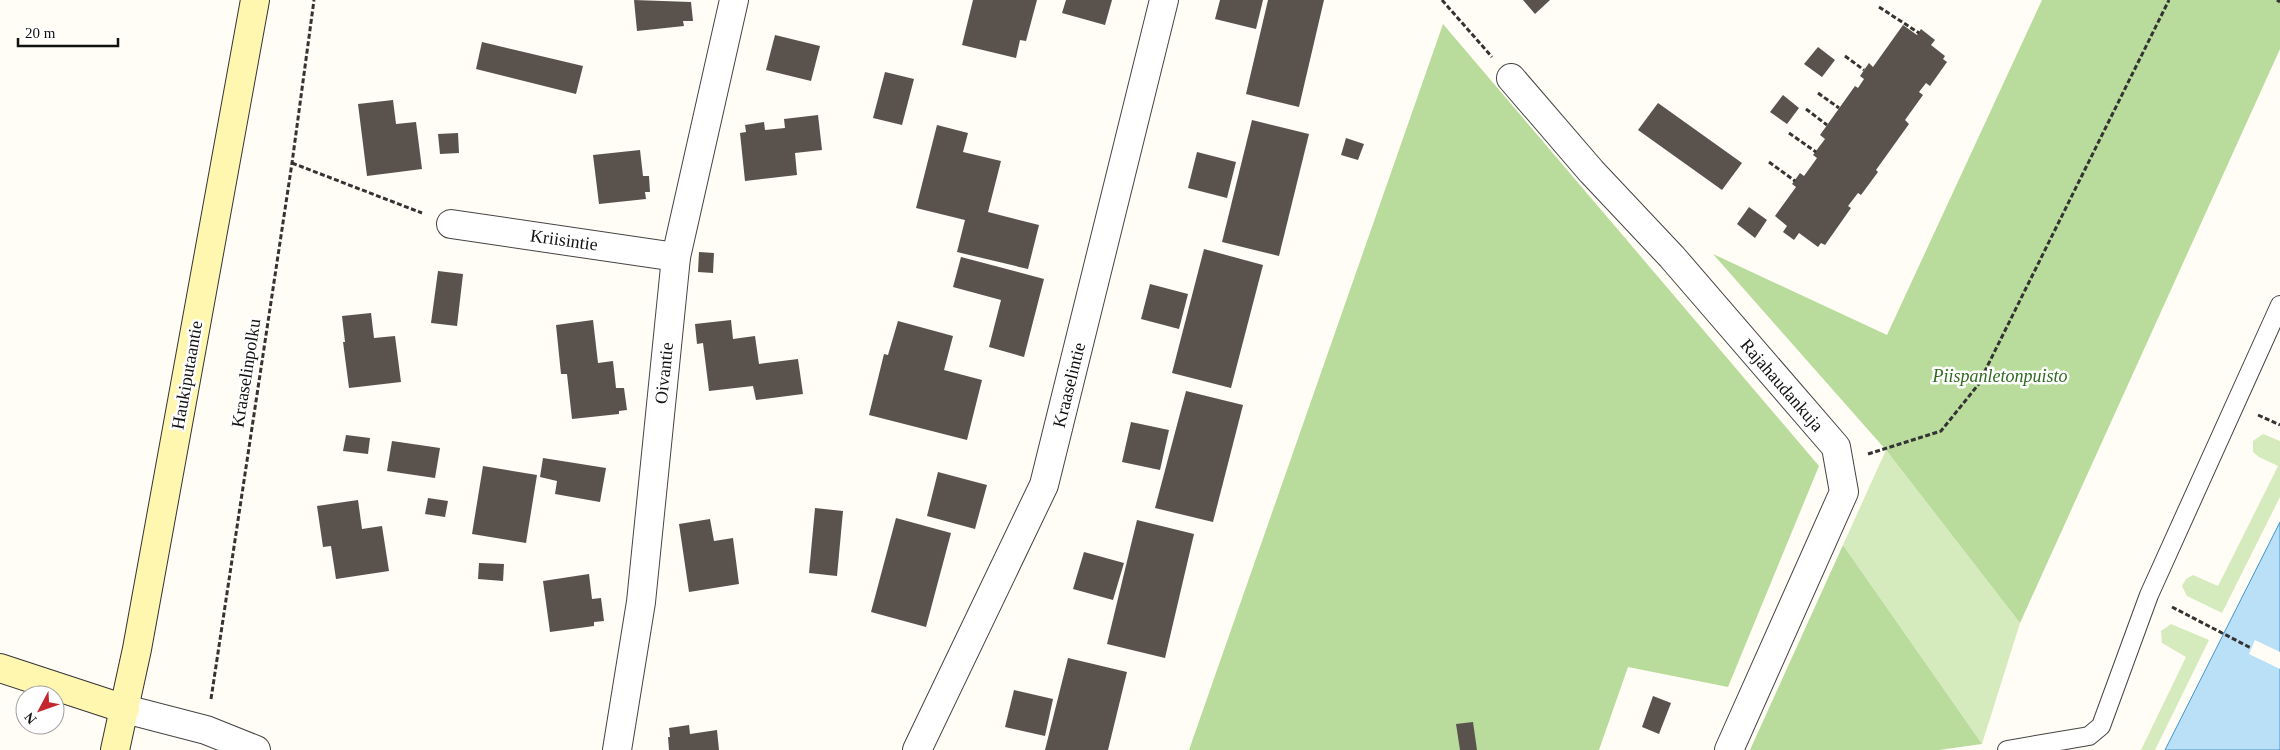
<svg xmlns="http://www.w3.org/2000/svg" width="2280" height="750" viewBox="0 0 2280 750" font-family="Georgia,serif">
<rect width="100%" height="100%" fill="#fffdf5"/>
<g fill="#d5ebbd">
<polygon points="2263,434 2280,441 2280,497 2222,613 2187,596 2182,586 2186,579 2193,575 2218,586 2278,466 2259,457 2253,452 2253,441"/>
<polygon points="1886,450 2020,623 1982,744 1843,545"/>
<polygon points="2171,624 2209,640 2155,750 2141,750 2186,657 2162,643 2161,631"/>
</g>
<g fill="#b9dc9c">
<polygon points="2042,0 2280,0 2280,49 2020,623 1886,450 1713,254 1887,335"/>
<polygon points="1443,24 1819,466 1728,687 1628,667 1599,750 1189,750"/>
<polygon points="1843,545 1982,744 1939,750 1750,750"/>
</g>
<polygon fill="#b9e0f7" stroke="#3f96cf" points="2280,522 2280,750 2165,750"/>
<polygon fill="#fffdf5" points="2255,640 2280,652 2280,669 2249,654"/>
<g fill="#5a524d">
<polygon points="634,0 691,2 693,21 683,21 684,26 637,31"/>
<polygon points="973,0 1037,0 1026,41 1020,40 1016,58 962,45"/>
<polygon points="1066,0 1112,0 1105,25 1062,13"/>
<polygon points="1220,0 1263,0 1256,29 1215,19"/>
<polygon points="1268,0 1324,0 1299,107 1246,94"/>
<polygon points="1523,0 1550,0 1535,14"/>
<polygon points="1903,25 1917,35 1921,29 1935,40 1931,45 1945,56 1943,59 1947,62 1930,86 1926,83 1919,92 1923,95 1905,120 1909,124 1876,170 1878,172 1861,195 1858,193 1848,206 1851,208 1825,245 1821,243 1818,247 1799,233 1794,240 1783,232 1787,226 1775,216 1796,187 1792,184 1800,173 1804,176 1817,158 1813,155 1825,139 1820,135 1855,86 1858,88 1864,79 1860,76 1869,63 1873,67"/>
<polygon points="775,35 820,46 811,81 766,70"/>
<polygon points="482,42 583,66 576,94 476,69"/>
<polygon points="1818,47 1835,60 1822,77 1804,64"/>
<polygon points="885,72 914,79 902,125 873,118"/>
<polygon points="1783,95 1799,108 1787,124 1770,112"/>
<polygon points="393,100 396,124 416,122 422,169 367,176 358,104"/>
<polygon points="1658,103 1742,163 1722,190 1638,130"/>
<polygon points="818,115 822,150 795,153 797,175 745,181 740,133 746,132 745,125 764,122 765,130 785,128 784,119"/>
<polygon points="1252,120 1309,134 1279,256 1222,242"/>
<polygon points="937,125 968,133 963,152 1001,161 988,212 1039,225 1028,269 957,252 965,220 916,208"/>
<polygon points="458,133 459,153 440,154 438,134"/>
<polygon points="1346,138 1364,144 1358,160 1341,155"/>
<polygon points="640,150 643,176 649,176 650,192 645,192 646,199 599,204 593,155"/>
<polygon points="1197,152 1236,162 1227,198 1188,188"/>
<polygon points="1749,207 1767,220 1755,238 1737,224"/>
<polygon points="1204,249 1263,265 1231,388 1172,373"/>
<polygon points="699,252 714,253 713,273 698,272"/>
<polygon points="961,257 1044,279 1024,357 989,347 1001,300 953,287"/>
<polygon points="438,271 463,274 457,326 431,323"/>
<polygon points="1150,284 1188,294 1179,329 1141,319"/>
<polygon points="371,313 374,338 395,336 401,382 349,388 343,342 345,342 342,316"/>
<polygon points="593,320 598,363 613,361 616,388 624,388 627,410 619,411 619,414 572,419 567,374 561,374 556,325"/>
<polygon points="731,320 733,339 755,336 759,364 798,359 803,394 756,400 753,386 709,391 703,343 697,344 695,324"/>
<polygon points="898,321 953,336 944,370 982,380 967,440 869,415 884,354 888,355"/>
<polygon points="1186,391 1243,405 1213,522 1155,508"/>
<polygon points="1131,422 1169,430 1160,470 1122,462"/>
<polygon points="346,435 370,438 368,454 343,451"/>
<polygon points="392,441 440,448 435,478 387,471"/>
<polygon points="543,458 606,468 600,502 555,494 557,481 540,477"/>
<polygon points="483,466 537,475 526,543 472,534"/>
<polygon points="938,472 987,485 975,529 927,516"/>
<polygon points="428,498 448,501 445,517 425,514"/>
<polygon points="358,500 362,529 382,526 389,571 336,579 331,546 323,547 317,506"/>
<polygon points="815,508 843,511 837,576 809,573"/>
<polygon points="896,518 951,533 926,627 871,612"/>
<polygon points="710,519 714,541 733,538 739,584 689,592 679,524"/>
<polygon points="1137,520 1194,534 1165,658 1107,644"/>
<polygon points="1084,552 1124,563 1113,600 1073,589"/>
<polygon points="479,563 504,564 503,581 478,579"/>
<polygon points="589,574 592,599 601,598 604,621 594,622 594,626 550,632 543,581"/>
<polygon points="1068,658 1127,672 1108,750 1045,750"/>
<polygon points="1014,690 1053,699 1045,736 1005,727"/>
<polygon points="1653,696 1671,703 1659,734 1642,727"/>
<polygon points="1473,722 1477,750 1460,750 1456,724"/>
<polygon points="689,725 690,734 717,730 719,750 669,750 668,737 670,737 669,728"/>
</g>
<g fill="none" stroke-linecap="round" stroke-linejoin="round">
<defs>
<polyline id="lane" points="2007,750 2089,736 2101,726 2149,595 2280,305"/>
<g id="street">
<polyline points="1511,78 1591,171 1672,257 1836,447 1844,492 1729,750"/>
<polyline points="451,224 676,257"/>
<polyline points="125,709 206,730 256,750"/>
<polyline points="617,750 641,602 676,257 734,0"/>
<polyline points="917,750 1044,485 1164,0"/>
</g>
<g id="secondary">
<polyline points="0,668 125,709"/>
<polyline points="115,750 137,649 255,0"/>
</g>
</defs>
<use href="#lane" stroke="#444" stroke-width="20"/>
<use href="#street" stroke="#444" stroke-width="30"/>
<use href="#secondary" stroke="#333" stroke-width="30"/>
<g stroke="#333" stroke-width="3" stroke-dasharray="5 2.5" stroke-linecap="butt">
<polyline points="1442,0 1492,57"/>
<polyline points="2277,0 2280,2"/>
<polyline points="1879,7 1919,33"/>
<polyline points="1845,56 1864,70"/>
<polyline points="1818,93 1839,108"/>
<polyline points="1806,109 1827,125"/>
<polyline points="1789,133 1816,152"/>
<polyline points="1769,162 1795,181"/>
<polyline points="292,163 422,213"/>
<polyline points="2258,415 2280,425"/>
<polyline points="1868,454 1941,431 1978,385 2169,0"/>
<polyline points="2172,607 2251,648"/>
<polyline points="211,699 292,163 314,0"/>
</g>
<use href="#lane" stroke="#fff" stroke-width="18"/>
<use href="#street" stroke="#fff" stroke-width="28"/>
<use href="#secondary" stroke="#fff6b0" stroke-width="28"/>
</g>
<g text-anchor="middle" dominant-baseline="central" stroke-width="5" stroke-linejoin="round" paint-order="stroke">
<g font-size="18" fill="#111" stroke="#fff">
<text transform="translate(564 240) rotate(8)">Kriisintie</text>
<text transform="translate(246 373) rotate(-81)">Kraaselinpolku</text>
<text transform="translate(664 373) rotate(-84)">Oivantie</text>
<text transform="translate(187 375) rotate(-80)">Haukiputaantie</text>
<text transform="translate(1069 385) rotate(-76)">Kraaselintie</text>
<text transform="translate(1782 385) rotate(49)">Rajahaudankuja</text>
</g>
<g font-size="18" font-style="italic" fill="#2f6b1f" stroke="#fff">
<text x="2000" y="376">Piispanletonpuisto</text>
</g>
</g>
<g transform="translate(40 710) rotate(229)"><circle r="24" fill="#ffffff" stroke="#a0a0a0"/>
<path d="M0-4L9 19L0 12L-9 19Z" fill="#c4262e"/>
<text y="-8" font-size="14" font-weight="bold" text-anchor="middle" fill="#111111">N</text>
</g>
<path d="M18 38v8h100v-8" fill="none" stroke="#111111" stroke-width="2.5"/>
<text x="25" y="38" font-size="15" fill="#111111" stroke="#ffffff" stroke-width="4" paint-order="stroke">20 m</text>
</svg>
